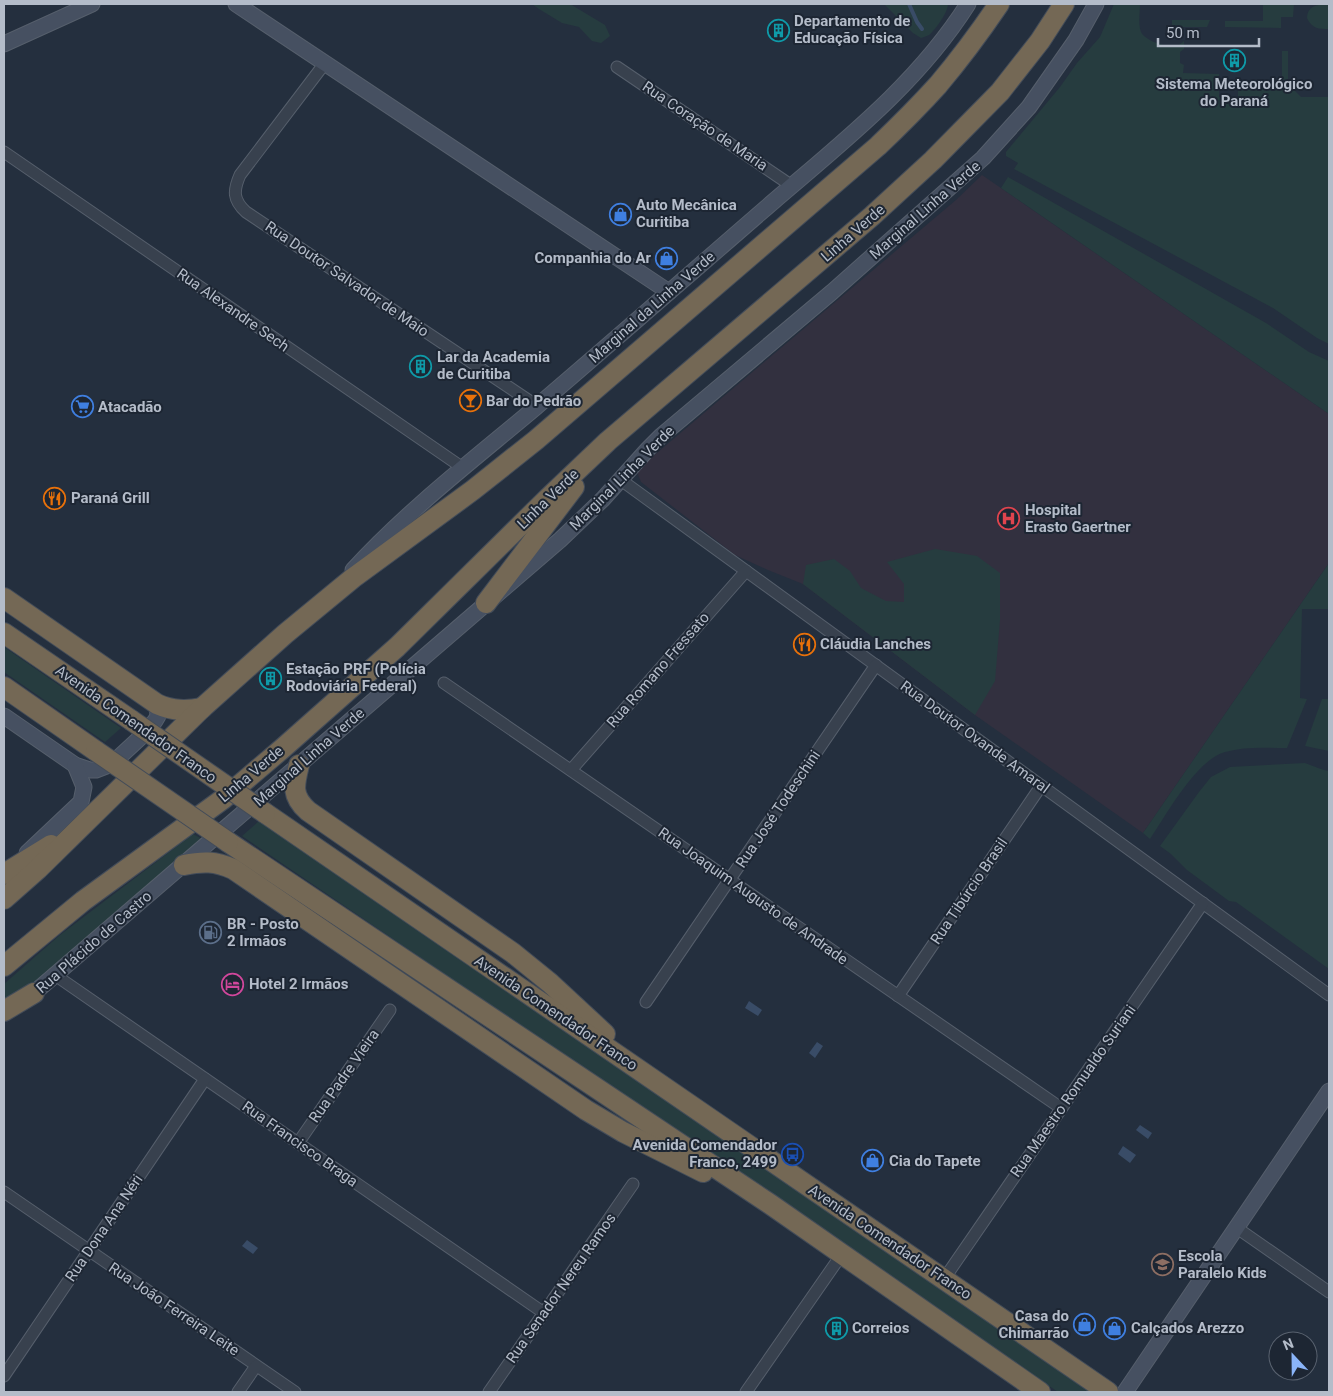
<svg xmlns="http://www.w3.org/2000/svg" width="1333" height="1396" viewBox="0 0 1333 1396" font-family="Roboto,sans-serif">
<rect width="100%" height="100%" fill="#242f3e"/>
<polygon fill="#32303f" points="982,175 1329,414 1329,563 1143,833 975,715 803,584 768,570 735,555 641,482 637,472 645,463 956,200"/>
<g fill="#263c3f">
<polygon points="532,4 570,4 605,25 610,36 601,43 592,41 579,27 562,23 539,9"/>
<path d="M884,4h64c0,8 -12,25 -19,31 -2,1 -5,2 -8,3l-8,-5z"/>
<path d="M1114,4h26c0,8 -2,20 1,28 4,9 27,16 36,14 2,-1 5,-3 7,-5v8l-4,3v11l4,2 -1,8 36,1v23h19v-8h55l8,8h28v247l-12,-6 -44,-30 -259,-139 4,-6 -12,-7v-4l54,-65 17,-24 23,-26z"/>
<polygon points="1263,4 1294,4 1293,17 1281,17 1281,28 1225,27 1225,21 1263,21"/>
<path d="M1328,4l1,25c-10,0 -17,0 -22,-11 1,-13 10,-13 21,-14z"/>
<polygon points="1172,20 1210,20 1207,27 1172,27"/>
<rect x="1282" y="51" width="6" height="29"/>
<polygon points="1008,177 1266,323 1309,352 1329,361 1329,414 1001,188"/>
<polygon points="935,549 977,556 1000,573 1000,620 995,681 975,715 803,584 806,565 834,559 850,571 861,588 886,601 904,602 904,584 887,562"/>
<path d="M1329,563v46h-27l-2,89 7,1 -20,49c-21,0 -41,-2 -62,4 -29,8 -58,62 -75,87l-7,-6z"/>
<polygon points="4,647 121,728 105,742 4,672"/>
<polygon points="1322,699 1329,699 1329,751 1305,746"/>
<path d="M1305,763c9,3 16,7 24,8v198l-93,-67 -7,-1 -42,-31 -16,-16 -11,-8 39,-54 12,-15 19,-10z"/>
<polygon points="259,821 1090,1392 1058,1392 242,836"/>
<polygon points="193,834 204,840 42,979 4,1004 4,984 60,935"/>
</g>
<g fill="#394c67">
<polygon points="749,1001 762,1010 758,1016 745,1008"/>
<polygon points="817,1042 823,1046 815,1058 809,1053"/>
<polygon points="1140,1125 1152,1133 1148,1139 1136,1130"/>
<polygon points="1123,1146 1136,1155 1130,1163 1118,1154"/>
<polygon points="247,1240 258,1248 253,1254 242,1246"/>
</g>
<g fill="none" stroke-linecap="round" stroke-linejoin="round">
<polyline stroke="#394c67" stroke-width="4" points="909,4 917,22 922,29"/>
<defs>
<g id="street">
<path d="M325,63l-85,112c-7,16 -7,25 6,37l291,194"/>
<polyline points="617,67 792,186"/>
<polyline points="4,152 463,468"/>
<polyline points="621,480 1329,995"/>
<polyline points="444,683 1061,1108"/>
<polyline points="571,770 746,571"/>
<polyline points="55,975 544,1313"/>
<polyline points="898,996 1041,786"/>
<polyline points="646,1002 876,665"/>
<polyline points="298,1143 390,1010"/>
<polyline points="4,1192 295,1392"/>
<polyline points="1237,1228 1329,1292"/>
<polyline points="944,1279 1203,903"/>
<polyline points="4,1376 205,1079"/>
<polyline points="238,1392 256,1366"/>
<polyline points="489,1392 633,1184"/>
<polyline points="746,1392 842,1254"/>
</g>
<g id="secondary">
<polyline points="236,4 669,292"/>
<polyline points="4,44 92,4"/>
<path d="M353,570c55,-60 120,-110 182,-162 80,-68 159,-138 239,-207 70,-60 144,-118 194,-197"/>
<polyline points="4,716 75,765 90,770 96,770 109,765 116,760 142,736 155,721 158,716 157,704"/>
<polyline points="27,853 81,802 84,787 75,765"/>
<polyline points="27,999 560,540 603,499 648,449 661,436 832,292 983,158 1029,107 1076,40 1096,4"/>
<polyline points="1125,1392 1329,1091"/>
</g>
<g id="highway">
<path d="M4,598l153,106c16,7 29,7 45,4"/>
<polyline points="486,603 574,487"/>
<polyline points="4,633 131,720"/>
<polyline points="4,687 96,751"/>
<path d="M299,765c-5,20 -8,31 9,46l205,142 37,30 55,51"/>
<polyline points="265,813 1108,1392"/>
<polyline points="228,842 770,1204 1040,1392"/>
<path d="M184,865c19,-4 31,-4 49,4l353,241 37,22 80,40"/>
<polyline points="4,874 51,845"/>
<path d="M4,899l34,-30 164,-161 83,-74 68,-56 120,-88 63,-50 342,-294c21,-20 41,-40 60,-61 22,-26 42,-53 61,-81"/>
<polyline points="4,966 83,901 223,799 283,748 397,647 548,498 608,441 872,216 933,160 1000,92 1040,41 1064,4"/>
<polyline points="4,1011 34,993"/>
</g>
</defs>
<use href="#street" stroke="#565f6c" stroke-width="13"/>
<use href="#secondary" stroke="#565f6c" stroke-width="17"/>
<use href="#highway" stroke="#434c59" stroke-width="22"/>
<use href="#street" stroke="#38414e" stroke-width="11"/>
<use href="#secondary" stroke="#465061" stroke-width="15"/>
<use href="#highway" stroke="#746855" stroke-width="20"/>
<defs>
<g id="highway-bridge">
<polyline points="131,720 265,813"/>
<polyline points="96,751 228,842"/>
</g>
</defs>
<use href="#highway-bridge" stroke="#434c59" stroke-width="22" stroke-linecap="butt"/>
<use href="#highway-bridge" stroke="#746855" stroke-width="20"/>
</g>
<defs>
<symbol id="building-ring" viewBox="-11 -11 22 22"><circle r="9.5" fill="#1d2633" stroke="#0f9aa8" stroke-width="1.5"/><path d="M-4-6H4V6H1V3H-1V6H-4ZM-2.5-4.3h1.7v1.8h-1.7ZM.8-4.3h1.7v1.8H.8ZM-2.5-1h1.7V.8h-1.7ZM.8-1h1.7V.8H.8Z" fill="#0f9aa8"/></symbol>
<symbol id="shop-ring" viewBox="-11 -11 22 22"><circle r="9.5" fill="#1d2633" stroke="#3f7fe0" stroke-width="1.5"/><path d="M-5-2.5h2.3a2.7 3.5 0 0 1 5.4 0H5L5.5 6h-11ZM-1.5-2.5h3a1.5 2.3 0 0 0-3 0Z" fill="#3f7fe0"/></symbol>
<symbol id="bar-ring" viewBox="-11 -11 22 22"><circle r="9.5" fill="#1d2633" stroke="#e8710a" stroke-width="1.5"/><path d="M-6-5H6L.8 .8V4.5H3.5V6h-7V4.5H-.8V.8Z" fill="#e8710a"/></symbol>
<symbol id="supermarket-ring" viewBox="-11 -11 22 22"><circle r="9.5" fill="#1d2633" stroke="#3f7fe0" stroke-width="1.5"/><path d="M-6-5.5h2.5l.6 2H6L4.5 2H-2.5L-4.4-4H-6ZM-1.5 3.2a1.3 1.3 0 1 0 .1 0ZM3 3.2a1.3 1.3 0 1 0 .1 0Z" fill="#3f7fe0"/></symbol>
<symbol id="restaurant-ring" viewBox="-11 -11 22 22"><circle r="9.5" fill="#1d2633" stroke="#e8710a" stroke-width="1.5"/><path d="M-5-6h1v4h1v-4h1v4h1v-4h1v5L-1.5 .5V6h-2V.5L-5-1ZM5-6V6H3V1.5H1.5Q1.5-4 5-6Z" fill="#e8710a"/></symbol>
<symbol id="hospital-ring" viewBox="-11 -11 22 22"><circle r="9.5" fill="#1d2633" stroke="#e0444e" stroke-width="1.5"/><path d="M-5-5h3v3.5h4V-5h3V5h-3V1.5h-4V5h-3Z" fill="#e0444e"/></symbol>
<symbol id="fuel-ring" viewBox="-11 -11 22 22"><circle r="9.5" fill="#1d2633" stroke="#5c6f8a" stroke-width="1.5"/><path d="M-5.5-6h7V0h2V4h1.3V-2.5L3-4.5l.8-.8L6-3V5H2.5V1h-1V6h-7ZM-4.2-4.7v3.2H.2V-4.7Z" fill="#5c6f8a"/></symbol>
<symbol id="hotel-ring" viewBox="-11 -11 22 22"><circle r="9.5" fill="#1d2633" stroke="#d1479c" stroke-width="1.5"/><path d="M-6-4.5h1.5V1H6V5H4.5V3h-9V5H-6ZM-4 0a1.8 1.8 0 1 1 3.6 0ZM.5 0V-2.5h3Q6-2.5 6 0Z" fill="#d1479c"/></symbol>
<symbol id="bus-ring" viewBox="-11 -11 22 22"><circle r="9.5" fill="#1d2633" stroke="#1a4fb4" stroke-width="1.5"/><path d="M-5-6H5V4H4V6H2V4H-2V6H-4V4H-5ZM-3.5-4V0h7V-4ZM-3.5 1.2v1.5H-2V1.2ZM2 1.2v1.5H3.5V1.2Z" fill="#1a4fb4"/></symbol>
<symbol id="school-ring" viewBox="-11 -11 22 22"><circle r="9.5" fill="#1d2633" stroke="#8d6e63" stroke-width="1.5"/><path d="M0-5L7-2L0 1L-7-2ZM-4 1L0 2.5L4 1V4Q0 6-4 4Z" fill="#8d6e63"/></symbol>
</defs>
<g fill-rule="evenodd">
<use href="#building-ring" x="766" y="18" width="25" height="25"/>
<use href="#building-ring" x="1222" y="48" width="25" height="25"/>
<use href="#shop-ring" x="608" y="202" width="25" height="25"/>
<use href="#shop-ring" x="654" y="246" width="25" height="25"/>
<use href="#building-ring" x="408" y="354" width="25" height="25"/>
<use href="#bar-ring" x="458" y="388" width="25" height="25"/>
<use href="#supermarket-ring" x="70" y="394" width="25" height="25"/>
<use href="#restaurant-ring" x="42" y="486" width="25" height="25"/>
<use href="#hospital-ring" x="996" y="506" width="25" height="25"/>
<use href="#restaurant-ring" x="792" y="632" width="25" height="25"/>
<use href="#building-ring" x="258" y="666" width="25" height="25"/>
<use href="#fuel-ring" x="198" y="920" width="25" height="25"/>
<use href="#hotel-ring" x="220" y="972" width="25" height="25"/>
<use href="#bus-ring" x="780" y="1142" width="25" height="25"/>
<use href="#shop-ring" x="860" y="1148" width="25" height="25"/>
<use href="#school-ring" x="1150" y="1252" width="25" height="25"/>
<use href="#shop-ring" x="1072" y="1312" width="25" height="25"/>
<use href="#building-ring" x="824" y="1316" width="25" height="25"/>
<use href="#shop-ring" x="1102" y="1316" width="25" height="25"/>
</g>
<g text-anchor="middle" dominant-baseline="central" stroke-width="4" stroke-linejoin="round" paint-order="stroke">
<g font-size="15" font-weight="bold" fill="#b4bcc9" stroke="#1d2633" text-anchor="start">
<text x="794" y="21">Departamento de<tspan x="794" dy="17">Educação Física</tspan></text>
<text x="1234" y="84" text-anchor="middle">Sistema Meteorológico<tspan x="1234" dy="17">do Paraná</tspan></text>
<text x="636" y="205">Auto Mecânica<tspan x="636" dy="17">Curitiba</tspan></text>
<text x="651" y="258" text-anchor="end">Companhia do Ar</text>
<text x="437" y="357">Lar da Academia<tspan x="437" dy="17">de Curitiba</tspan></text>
<text x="486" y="401">Bar do Pedrão</text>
<text x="98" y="407">Atacadão</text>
<text x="71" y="498">Paraná Grill</text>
<text x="1025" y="510">Hospital<tspan x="1025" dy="17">Erasto Gaertner</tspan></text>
<text x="820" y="644">Cláudia Lanches</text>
<text x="286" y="669">Estação PRF (Polícia<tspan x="286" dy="17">Rodoviária Federal)</tspan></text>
<text x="227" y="924">BR - Posto<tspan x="227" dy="17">2 Irmãos</tspan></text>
<text x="249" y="984">Hotel 2 Irmãos</text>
<text x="777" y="1145" text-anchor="end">Avenida Comendador<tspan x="777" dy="17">Franco, 2499</tspan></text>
<text x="889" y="1161">Cia do Tapete</text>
<text x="1178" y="1256">Escola<tspan x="1178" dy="17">Paralelo Kids</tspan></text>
<text x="1069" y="1316" text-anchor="end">Casa do<tspan x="1069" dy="17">Chimarrão</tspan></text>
<text x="852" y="1328">Correios</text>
<text x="1131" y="1328">Calçados Arezzo</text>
</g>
<g font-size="15" fill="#b4bcc9" stroke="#1d2633">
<text transform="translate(705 126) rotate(34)">Rua Coração de Maria</text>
<text transform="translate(925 210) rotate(-41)">Marginal Linha Verde</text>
<text transform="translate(853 233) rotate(-41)">Linha Verde</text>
<text transform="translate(347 279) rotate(34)">Rua Doutor Salvador de Maio</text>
<text transform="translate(652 307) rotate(-41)">Marginal da Linha Verde</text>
<text transform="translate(233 310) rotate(35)">Rua Alexandre Sech</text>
<text transform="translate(622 478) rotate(-45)">Marginal Linha Verde</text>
<text transform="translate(548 499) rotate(-44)">Linha Verde</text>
<text transform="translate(658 670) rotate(-49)">Rua Romano Fressato</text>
<text transform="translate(136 724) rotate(35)">Avenida Comendador Franco</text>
<text transform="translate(975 737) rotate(36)">Rua Doutor Ovande Amaral</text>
<text transform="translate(309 757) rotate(-41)">Marginal Linha Verde</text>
<text transform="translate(251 774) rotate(-40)">Linha Verde</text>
<text transform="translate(778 809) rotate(-56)">Rua José Todeschini</text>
<text transform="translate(969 891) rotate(-56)">Rua Tibúrcio Brasil</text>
<text transform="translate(753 896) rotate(35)">Rua Joaquim Augusto de Andrade</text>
<text transform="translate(94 942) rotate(-41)">Rua Plácido de Castro</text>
<text transform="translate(556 1013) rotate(34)">Avenida Comendador Franco</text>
<text transform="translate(344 1076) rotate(-55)">Rua Padre Vieira</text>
<text transform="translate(1073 1091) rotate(-55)">Rua Maestro Romualdo Suriani</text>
<text transform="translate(300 1144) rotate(35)">Rua Francisco Braga</text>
<text transform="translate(104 1228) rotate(-56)">Rua Dona Ana Néri</text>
<text transform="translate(890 1242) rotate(34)">Avenida Comendador Franco</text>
<text transform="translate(561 1288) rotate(-55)">Rua Senador Nereu Ramos</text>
<text transform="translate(174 1309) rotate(34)">Rua João Ferreira Leite</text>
</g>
</g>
<rect width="1333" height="1396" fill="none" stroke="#b4bcc9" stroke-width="10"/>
<g transform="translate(1293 1356) rotate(338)"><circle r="24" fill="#1d2633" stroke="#59626f"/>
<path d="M0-4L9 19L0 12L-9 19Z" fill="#8ab4f8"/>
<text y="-8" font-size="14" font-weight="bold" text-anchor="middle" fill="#b4bcc9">N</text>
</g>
<path d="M1158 38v8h101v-8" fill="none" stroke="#b4bcc9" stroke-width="2.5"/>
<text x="1166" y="38" font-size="15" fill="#b4bcc9" stroke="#1d2633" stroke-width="4" paint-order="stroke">50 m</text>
</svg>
